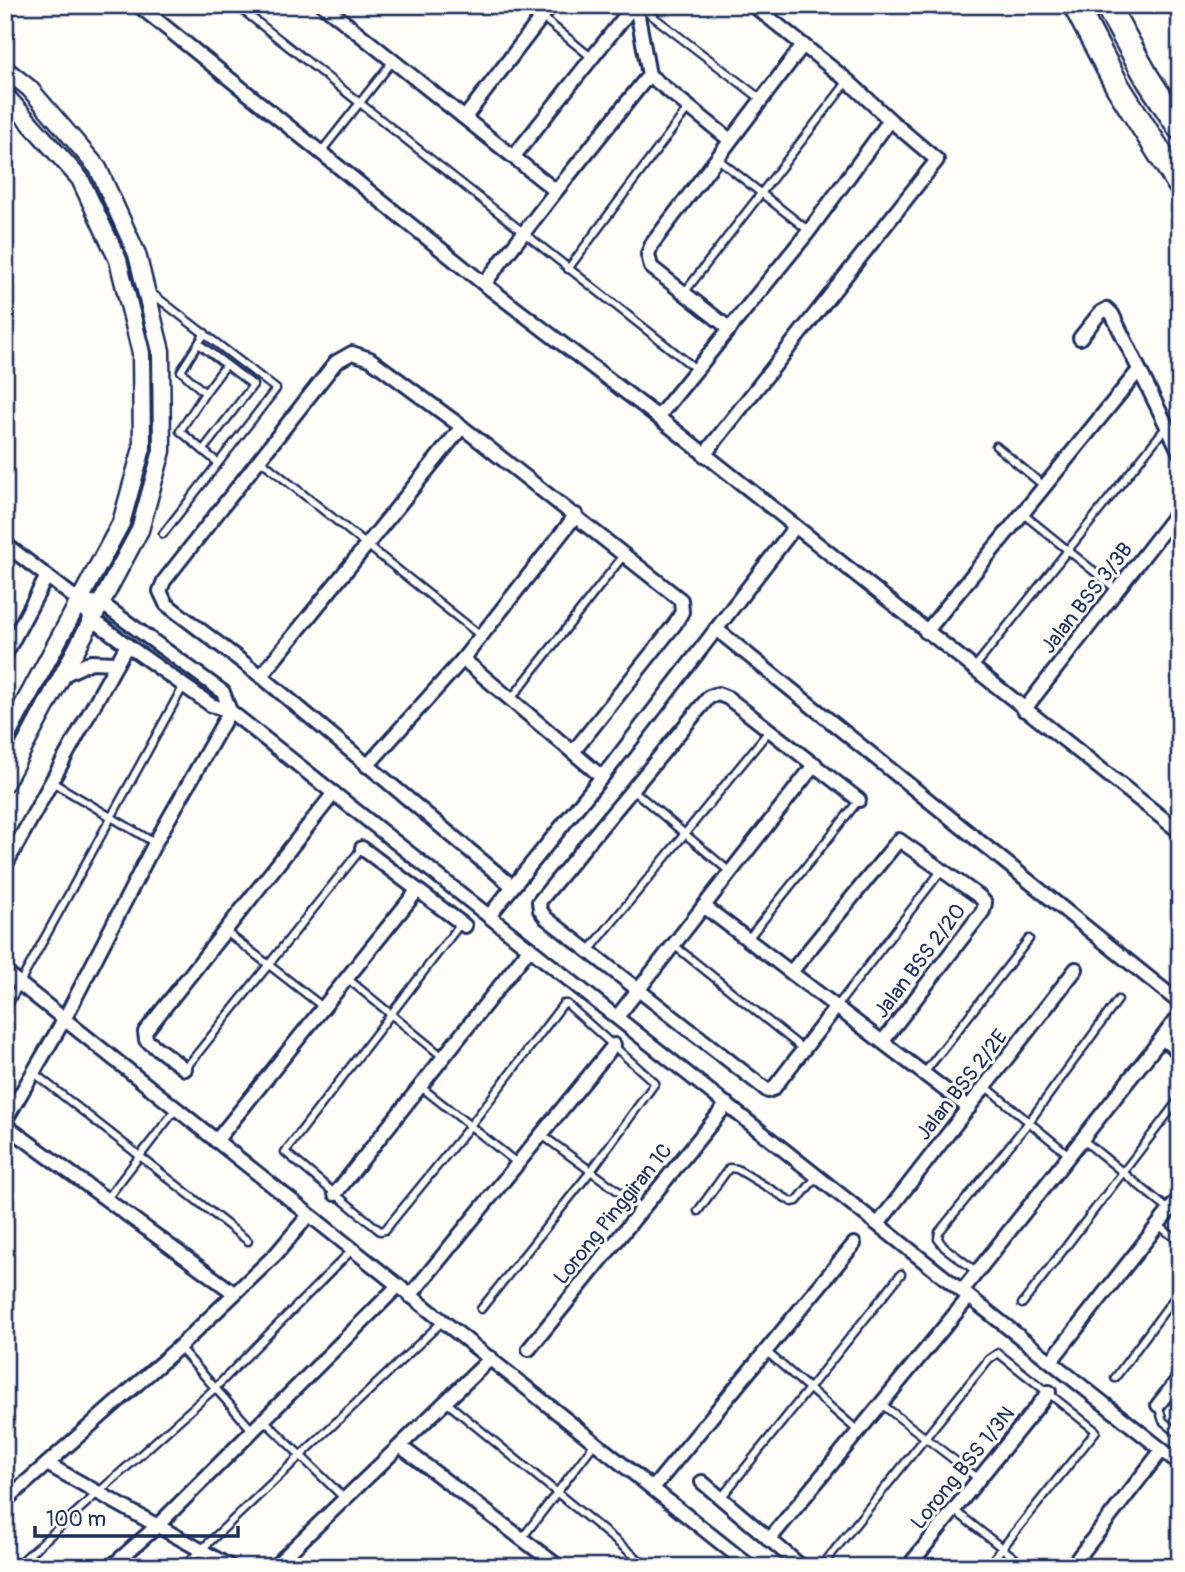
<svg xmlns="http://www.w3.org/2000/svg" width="1185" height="1572" viewBox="0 0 1185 1572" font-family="Pangolin,sans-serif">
<rect width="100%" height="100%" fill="#fdfcf7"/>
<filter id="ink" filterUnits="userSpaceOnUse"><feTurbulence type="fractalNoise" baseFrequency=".0143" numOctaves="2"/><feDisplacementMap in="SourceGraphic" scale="14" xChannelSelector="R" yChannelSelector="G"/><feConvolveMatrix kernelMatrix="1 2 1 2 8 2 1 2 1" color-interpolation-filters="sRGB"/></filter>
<g filter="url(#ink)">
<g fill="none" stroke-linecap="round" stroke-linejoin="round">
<defs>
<g id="service">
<polyline points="236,5 696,369"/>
<polyline points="638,5 761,99"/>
<polyline points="542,17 591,57"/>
<polyline points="320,153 393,61"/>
<polyline points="718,159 809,231"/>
<polyline points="568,269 689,107"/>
<polyline points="150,292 276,389 163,534"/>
<polyline points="684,293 848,81"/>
<polyline points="205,333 181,371 205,393 180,431 217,462"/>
<polyline points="199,344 253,385 203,450"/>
<polyline points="205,393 226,365"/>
<polyline points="996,446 1044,486"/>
<polyline points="259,459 481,636"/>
<polyline points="1022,513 1117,590"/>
<polyline points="974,668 1167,426"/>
<polyline points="511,699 624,555"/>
<polyline points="52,782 155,843"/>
<polyline points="633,790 730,872"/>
<polyline points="461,923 285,1152 380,1231 385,1230 470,1126 563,1004 567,1004 655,1083 591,1171 481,1309"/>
<polyline points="225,931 323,1007"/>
<polyline points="748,939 859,800"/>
<polyline points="675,946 803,1049"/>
<polyline points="588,952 769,731"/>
<polyline points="348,979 443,1057"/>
<polyline points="837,1006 941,871"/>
<polyline points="5,1010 184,685"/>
<polyline points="185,1069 362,848"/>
<polyline points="925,1072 1029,939"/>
<polyline points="34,1073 248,1241"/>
<polyline points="985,1086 1069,1155"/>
<polyline points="421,1087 517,1163"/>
<polyline points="542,1135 641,1208"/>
<polyline points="1082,1139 1169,1210"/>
<polyline points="106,1200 176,1109"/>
<polyline points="698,1211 729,1168 737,1169 792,1202 797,1201 817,1176"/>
<polyline points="1158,1225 1180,1242"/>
<polyline points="977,1272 944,1247 938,1239 939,1232 1029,1122 1118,1000"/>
<polyline points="1022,1304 1180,1098"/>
<polyline points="179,1347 253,1431"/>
<polyline points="768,1353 857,1430"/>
<polyline points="1115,1378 1180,1290"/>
<polyline points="446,1402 648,1567"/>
<polyline points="880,1403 979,1479"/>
<polyline points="1158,1405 1163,1421 1180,1435"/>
<polyline points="264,1420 344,1498"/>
<polyline points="721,1498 901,1274"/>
<polyline points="954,1510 1026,1567"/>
<polyline points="523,1537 595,1443"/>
<polyline points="15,1567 214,1389 352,1250"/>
<polyline points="183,1567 443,1321"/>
<polyline points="821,1567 989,1359 998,1353 1096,1431 987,1567"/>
</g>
<g id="minor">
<polyline points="138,5 484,284 658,417 1180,832"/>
<polyline points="323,5 556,191 484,284"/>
<polyline points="636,5 649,75"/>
<polyline points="466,116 551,5"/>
<polyline points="514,156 634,5"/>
<polyline points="556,191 649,75 730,140"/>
<polyline points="730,329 651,267 648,254 652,244 803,45"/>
<polyline points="1080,338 1100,313 1107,309 1112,314 1180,453"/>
<polyline points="658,417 809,231 890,120 848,81 753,5"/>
<polyline points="704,455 937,160 890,120"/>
<polyline points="5,544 79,601 92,619 127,645 211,705 230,711 1180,1464"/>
<polyline points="79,601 101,603 223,692 230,711"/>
<polyline points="716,629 1180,1003"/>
<polyline points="926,632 1139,370"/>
<polyline points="5,655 47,576"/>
<polyline points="463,659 602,777"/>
<polyline points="61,676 91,662 117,663"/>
<polyline points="261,676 462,427"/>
<polyline points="1024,710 1180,509"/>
<polyline points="367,766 463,659 576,515"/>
<polyline points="362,848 465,926"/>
<polyline points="5,866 127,645"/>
<polyline points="511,885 261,676 166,604 160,591 164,581 336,362 352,353 370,359 462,427 681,600 682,612 675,624 573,752"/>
<polyline points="705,907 969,1108"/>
<polyline points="489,916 614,762 794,528"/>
<polyline points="5,972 751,1567"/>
<polyline points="791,972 899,840 980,897 985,903 983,911 883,1041"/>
<polyline points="837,1006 773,1089 768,1091 546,918 540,910 539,902 709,697 718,694 728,698 859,800"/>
<polyline points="617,1017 815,764"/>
<polyline points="1162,1038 1180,1014"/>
<polyline points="185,1069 146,1040 145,1032 334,793"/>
<polyline points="5,1121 65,1018 155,843 230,711"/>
<polyline points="5,1125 234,1293"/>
<polyline points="216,1141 417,891"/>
<polyline points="335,1194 530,948"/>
<polyline points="878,1224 1076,969"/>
<polyline points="962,1291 1162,1038 1180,1053"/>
<polyline points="410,1296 614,1045"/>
<polyline points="529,1349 727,1104"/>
<polyline points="1051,1361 1180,1197"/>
<polyline points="1158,1405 1180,1377"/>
<polyline points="400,1446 559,1567"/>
<polyline points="47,1464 231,1567"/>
<polyline points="702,1482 802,1567"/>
<polyline points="653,1488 854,1244"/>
<polyline points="5,1501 179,1347 276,1254 308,1216"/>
<polyline points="769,1540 969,1297"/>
<polyline points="111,1567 156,1527 398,1286"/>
<polyline points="274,1567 491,1358"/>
<polyline points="908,1567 1049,1392"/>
<polyline points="1071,1567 1162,1450"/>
</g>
<g id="tertiary">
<polyline points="5,69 29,88 98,168 137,254 161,351 162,451 140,530 5,783"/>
<polyline points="5,95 80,179 118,260 141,353 142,448 121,523 5,739"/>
</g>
<g id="motorway">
<polyline points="1075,5 1118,87 1180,185"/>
<polyline points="1107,5 1148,79 1180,128"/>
</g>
</defs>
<use href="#service" stroke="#1b2f5e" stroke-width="11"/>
<use href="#minor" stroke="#1b2f5e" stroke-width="18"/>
<use href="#tertiary" stroke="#1b2f5e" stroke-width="21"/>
<use href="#motorway" stroke="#1b2f5e" stroke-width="28"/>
<use href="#service" stroke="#fdfcf7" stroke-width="6"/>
<use href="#minor" stroke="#fdfcf7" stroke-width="12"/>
<use href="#tertiary" stroke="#fdfcf7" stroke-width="16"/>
<use href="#motorway" stroke="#fdfcf7" stroke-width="23"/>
</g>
</g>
<g text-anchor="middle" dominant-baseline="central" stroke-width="6" stroke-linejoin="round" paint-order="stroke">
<g font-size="21" fill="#1b2f5e" stroke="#fdfcf7">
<text transform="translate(1087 598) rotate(-52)">Jalan BSS 3/3B</text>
<text transform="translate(920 961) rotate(-53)">Jalan BSS 2/20</text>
<text transform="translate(962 1085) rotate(-52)">Jalan BSS 2/2E</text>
<text transform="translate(613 1214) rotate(-51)">Lorong Pinggiran 1C</text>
<text transform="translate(963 1468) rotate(-51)">Lorong BSS 1/3N</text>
</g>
</g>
<rect width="1185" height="1572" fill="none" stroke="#fdfcf7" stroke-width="28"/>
<rect x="14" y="14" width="1157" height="1544" fill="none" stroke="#1b2f5e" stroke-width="2.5" filter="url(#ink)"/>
<path d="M35 1526v10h203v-10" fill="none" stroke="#1b2f5e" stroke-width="3.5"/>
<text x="46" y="1526" font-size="21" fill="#1b2f5e" stroke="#fdfcf7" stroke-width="5" paint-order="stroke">100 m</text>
</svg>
